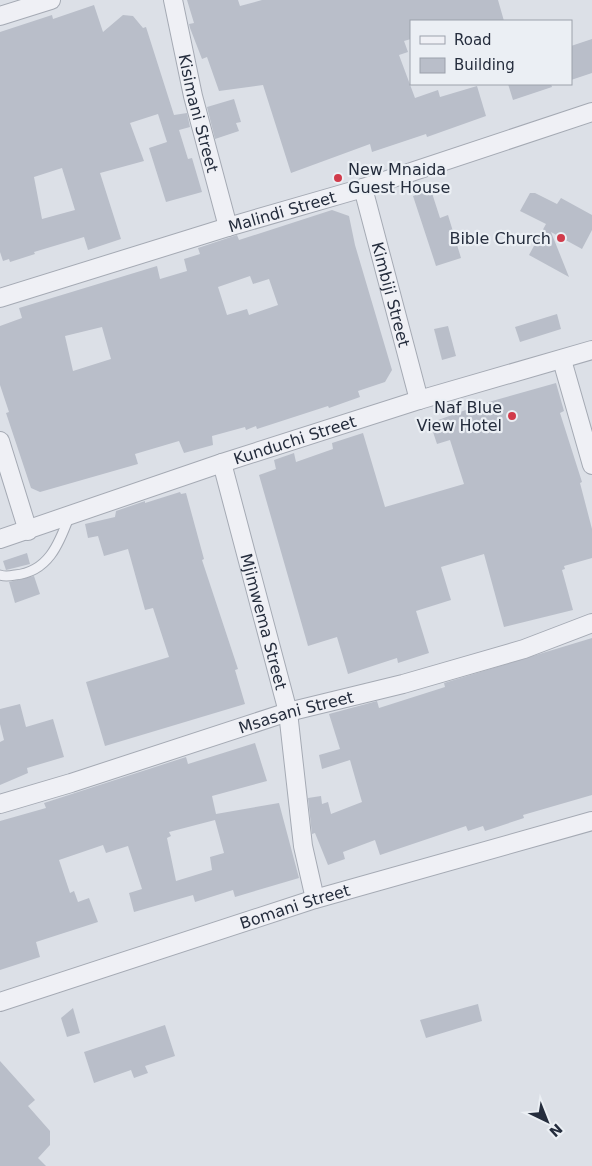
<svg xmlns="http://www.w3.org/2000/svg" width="592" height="1166" viewBox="0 0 592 1166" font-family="'DejaVu Sans',sans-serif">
<rect width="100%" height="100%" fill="#dce0e7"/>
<g fill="#b9bec9" fill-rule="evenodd">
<polygon points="187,0 238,0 240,6 262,0 498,0 504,21 411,21 411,39 404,41 408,52 399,55 415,98 438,90 440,97 477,86 486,116 427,137 426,134 372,152 370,144 291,173 263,85 219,91 207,57 202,59 190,28 189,24 194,23"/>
<path d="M94,5l9,27 20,-17 10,1 10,12 3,-1 28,88 13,-2 3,14 -11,3 9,29 4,-1 10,34 -36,10 -17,-54 18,-6 -9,-28 -28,9 14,38 -44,12 21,66 -33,11 -4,-13 -50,15 1,2 -25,8 -1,-3 -6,2 -3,-9v-220l52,-17 1,4zM62,168l13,42 -33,9 -8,-42z"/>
<polygon points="592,39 592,73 571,80 571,46"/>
<polygon points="508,84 551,84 552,87 513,100"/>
<polygon points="234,99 241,122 236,123 239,131 215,139 207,107"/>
<polygon points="431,190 440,218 448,215 461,258 436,266 413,196"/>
<polygon points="530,193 535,193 557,204 561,198 592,215 592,230 582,249 551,232 569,277 529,255 546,224 520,211"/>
<path d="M332,210l17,6 6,29 37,125 -7,12 -27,9 2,6 -31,11 -1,-2 -71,23 -1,-3 -10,4 -1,-3 -33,9 1,9 -29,8 -5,-12 -44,13 3,10 -98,28 -9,-4 -25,-75 3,-1 -9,-27v-59l22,-8 -3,-10 138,-42 3,13 27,-8 -3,-12 16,-5 -2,-6 39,-13 2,5zM250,276l3,8 16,-5 9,26 -29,10 -2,-6 -20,6 -9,-28zM102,327l9,32 -38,12 -8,-35z"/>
<polygon points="557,314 561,329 520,342 515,327"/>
<polygon points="448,326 456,356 442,360 434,329"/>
<polygon points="556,383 564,411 560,413 582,482 580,483 592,529 592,558 564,566 565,569 562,570 573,610 504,627 484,554 441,567 451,600 416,611 429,653 398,663 397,658 348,674 337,637 308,646 259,475 276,469 274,460 294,453 296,462 333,449 332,443 363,433 385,507 464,484 450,440 437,444 430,423 485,403"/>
<polygon points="180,492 181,494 186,493 204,559 202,560 238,669 235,670 245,704 105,746 86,682 169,657 153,608 145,610 128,549 104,556 98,536 88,538 85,524 115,517 116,511 145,501 145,503"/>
<polygon points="27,553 30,564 6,570 3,561"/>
<polygon points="34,576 40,594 15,603 9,582"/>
<polygon points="592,638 592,795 523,815 524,818 485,831 483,826 468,831 466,826 380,855 375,840 343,852 345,859 328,865 315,833 312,834 308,798 321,796 322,804 328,802 331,814 362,802 350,760 322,769 319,755 340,749 329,714 377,701 379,708 445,687 444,683"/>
<polygon points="20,704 26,727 53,719 64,757 27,768 28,773 0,785 0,742 4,740 0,724 0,709"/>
<path d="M255,743l12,38 -55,15 4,18 63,-11 20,75 -64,19 -2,-7 -38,12 -2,-7 -59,17 -5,-19 13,-4 -14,-43 -22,7 -3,-8 -44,15 11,33 4,-2 4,11 11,-4 9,24 -62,20 4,15 -40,13v-149l46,-13 -2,-5 142,-46 2,7zM215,820l9,33 -14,4 2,13 -36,11 -9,-43 4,-2 -2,-4z"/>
<polygon points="478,1004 482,1021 426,1038 420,1020"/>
<polygon points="73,1008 80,1033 67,1037 61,1018"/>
<polygon points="165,1025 175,1056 145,1066 148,1073 134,1078 131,1070 94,1083 84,1052"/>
<polygon points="0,1061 35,1100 28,1106 50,1131 50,1145 38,1158 46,1166 0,1166"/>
</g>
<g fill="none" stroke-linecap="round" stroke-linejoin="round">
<defs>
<path id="lane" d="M0,575c5,2 10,1 15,0 33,-3 44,-31 54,-58"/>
<g id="street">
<path id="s1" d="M173,0l20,96 35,131"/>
<polyline points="0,16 51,0"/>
<path id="s2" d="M363,188l56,212"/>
<path id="s3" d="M0,298l228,-71 135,-39 229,-76"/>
<polyline points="562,360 592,465"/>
<polyline points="0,441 28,531"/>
<path id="s4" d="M222,463l66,249 15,134 12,53"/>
<path id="s5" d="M0,539l222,-76 197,-63 173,-50"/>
<path id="s6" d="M0,804l71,-21 217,-71 115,-28 121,-35 68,-26"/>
<path id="s7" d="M0,1002l315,-103 277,-78"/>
</g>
</defs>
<use href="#lane" stroke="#a5aab4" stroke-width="11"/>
<use href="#street" stroke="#a5aab4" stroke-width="20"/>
<use href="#lane" stroke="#eff0f5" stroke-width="9"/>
<use href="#street" stroke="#eff0f5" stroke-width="18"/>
</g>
<g fill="#d13b4b" stroke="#ebeff4" stroke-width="2">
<circle cx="338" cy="178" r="5"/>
<circle cx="561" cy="238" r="5"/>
<circle cx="512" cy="416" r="5"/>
</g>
<g text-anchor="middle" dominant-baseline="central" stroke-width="4.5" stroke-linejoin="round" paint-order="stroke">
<g font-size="16" fill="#252d3d" stroke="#ebeff4">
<text stroke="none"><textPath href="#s1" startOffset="116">Kisimani Street</textPath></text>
<text stroke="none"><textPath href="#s3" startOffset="295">Malindi Street</textPath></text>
<text stroke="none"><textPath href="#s2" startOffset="110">Kimbiji Street</textPath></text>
<text stroke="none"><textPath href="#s5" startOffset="311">Kunduchi Street</textPath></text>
<text stroke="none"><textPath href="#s4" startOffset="164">Mjimwema Street</textPath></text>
<text stroke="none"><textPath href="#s6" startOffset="310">Msasani Street</textPath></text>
<text stroke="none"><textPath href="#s7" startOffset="310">Bomani Street</textPath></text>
</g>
<g font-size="16" fill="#252d3d" stroke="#ebeff4" text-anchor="end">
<text x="348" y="169" text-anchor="start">New Mnaida<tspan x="348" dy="18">Guest House</tspan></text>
<text x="551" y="238">Bible Church</text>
<text x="502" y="407">Naf Blue<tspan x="502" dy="18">View Hotel</tspan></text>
</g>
</g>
<rect x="410" y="20" width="162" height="65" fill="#ebeff4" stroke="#9ca1ab"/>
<rect x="420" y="36" width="25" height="8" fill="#eff0f5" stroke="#9ca1ab"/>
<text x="454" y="45" font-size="15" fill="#252d3d">Road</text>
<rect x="420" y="58" width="25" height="15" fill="#b9bec9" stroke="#9ca1ab"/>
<text x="454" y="70" font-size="15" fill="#252d3d">Building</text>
<g transform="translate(547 1121) rotate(137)" stroke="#ebeff4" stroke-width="4" paint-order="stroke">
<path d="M0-4L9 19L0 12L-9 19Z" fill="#252d3d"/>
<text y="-8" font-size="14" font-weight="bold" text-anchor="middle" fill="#252d3d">N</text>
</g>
</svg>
